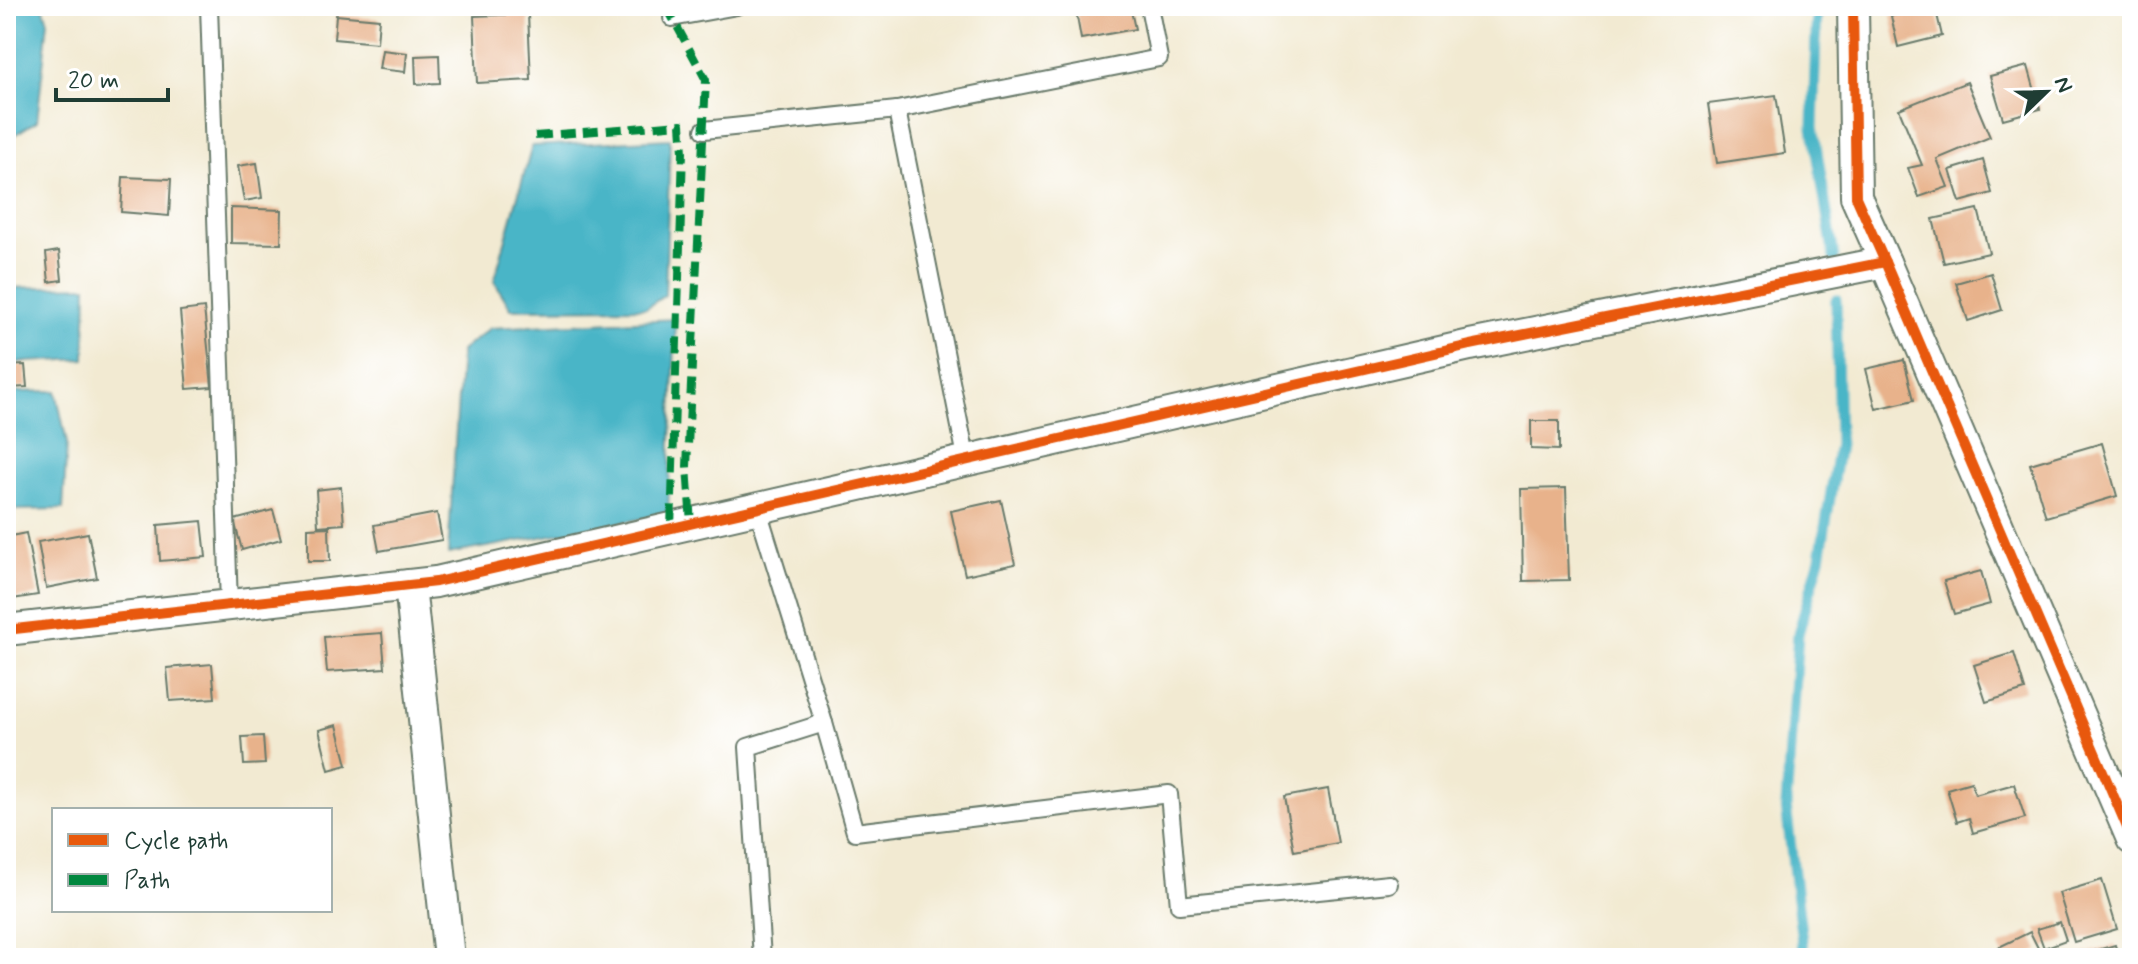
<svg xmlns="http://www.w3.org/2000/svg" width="2138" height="964" viewBox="0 0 2138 964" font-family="Mynerve,sans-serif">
<rect width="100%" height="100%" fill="#fff"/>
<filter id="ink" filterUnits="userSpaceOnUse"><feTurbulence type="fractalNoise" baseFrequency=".0125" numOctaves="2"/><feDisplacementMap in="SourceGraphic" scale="16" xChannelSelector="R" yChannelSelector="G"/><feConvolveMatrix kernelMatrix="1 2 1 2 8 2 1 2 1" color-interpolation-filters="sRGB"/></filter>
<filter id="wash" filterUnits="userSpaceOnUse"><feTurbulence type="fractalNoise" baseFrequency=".006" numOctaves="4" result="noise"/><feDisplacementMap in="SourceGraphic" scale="32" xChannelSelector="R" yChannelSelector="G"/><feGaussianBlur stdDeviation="1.8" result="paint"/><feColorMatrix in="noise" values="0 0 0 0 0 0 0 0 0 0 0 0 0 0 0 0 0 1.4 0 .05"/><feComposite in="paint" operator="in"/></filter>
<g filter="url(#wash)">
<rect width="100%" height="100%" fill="#f2ead2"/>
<g fill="#4ab5c7" stroke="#34797e" stroke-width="2">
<polygon points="6,6 43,6 48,21 37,121 6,140"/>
<polygon points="670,139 665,295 646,308 511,309 494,281 532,146"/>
<polygon points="87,286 85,359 6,363 6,288"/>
<polygon points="676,319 668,514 448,554 461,351 490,328"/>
<polygon points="56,391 67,443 63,509 11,510 6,481 6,392"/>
</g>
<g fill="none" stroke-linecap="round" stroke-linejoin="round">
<g stroke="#4ab5c7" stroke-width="11">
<polyline points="1817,6 1813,127 1834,257"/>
<polyline points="1804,958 1786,806 1798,634 1820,558 1839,444 1836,300"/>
</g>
</g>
<g id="blocks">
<g fill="#e8b28b">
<polygon points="1075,6 1130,6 1135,29 1081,39"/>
<polygon points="1935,6 1942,36 1898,47 1891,16"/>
<polygon points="528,14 531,80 477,83 474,16"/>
<polygon points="336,15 379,19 377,43 334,39"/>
<polygon points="382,50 407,53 405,72 379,69"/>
<polygon points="439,55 440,83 416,84 415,56"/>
<polygon points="2028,66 2040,109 2003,119 1990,76"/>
<polygon points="1967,82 1990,137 1937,159 1948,187 1919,197 1908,168 1922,165 1899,109"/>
<polygon points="1776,95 1785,153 1717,163 1708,104"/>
<polygon points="1983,160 1992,193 1960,202 1950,170"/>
<polygon points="257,163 262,198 244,201 238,166"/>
<polygon points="123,177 171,179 169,216 121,212"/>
<polygon points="231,208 282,210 281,244 231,243"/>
<polygon points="1978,209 1989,253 1944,263 1933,219"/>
<polygon points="59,251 62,280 49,282 46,253"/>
<polygon points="1991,273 2002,310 1968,321 1956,283"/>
<polygon points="204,308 212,387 187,389 180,311"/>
<polygon points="1904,360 1914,400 1876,409 1866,369"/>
<polygon points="25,365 27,387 6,388 6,366"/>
<polygon points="1531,421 1559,421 1559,450 1531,449"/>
<polygon points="2102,443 2117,496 2046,517 2030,464"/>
<polygon points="341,487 344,524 318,526 316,490"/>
<polygon points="1566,488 1569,580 1523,581 1521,489"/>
<polygon points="1001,500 1015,564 965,575 951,511"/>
<polygon points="273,510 281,539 242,550 234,520"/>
<polygon points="437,513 442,540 379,551 374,525"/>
<polygon points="202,521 206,557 160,561 158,525"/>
<polygon points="329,527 330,561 308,561 308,528"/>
<polygon points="26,533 38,595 6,600 6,537"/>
<polygon points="88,533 97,578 46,588 38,542"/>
<polygon points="1981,571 1990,604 1954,614 1944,581"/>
<polygon points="382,633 385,668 327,672 324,637"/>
<polygon points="2014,653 2025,690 1986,702 1974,665"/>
<polygon points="212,664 215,698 170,701 167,668"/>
<polygon points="337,725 347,765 329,770 319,730"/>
<polygon points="263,736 265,764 244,765 242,737"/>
<polygon points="1971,782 1975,795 2014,784 2025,818 1973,833 1969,818 1957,822 1947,789"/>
<polygon points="1328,789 1338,843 1294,851 1284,797"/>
<polygon points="2102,880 2117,929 2074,942 2059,893"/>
<polygon points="2060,922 2066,940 2044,948 2037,929"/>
<polygon points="2030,932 2039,950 2023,958 2004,958 1999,947"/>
<polygon points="2115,945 2119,958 2073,958 2073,957"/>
</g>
</g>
</g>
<g filter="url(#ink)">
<use href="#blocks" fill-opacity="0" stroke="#697a6b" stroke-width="2"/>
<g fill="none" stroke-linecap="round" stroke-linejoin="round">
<defs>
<g id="lane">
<polyline points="209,6 229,605"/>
<polyline points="672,18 737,6"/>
<polyline points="704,130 897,110"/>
<polyline points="967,462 897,110 1159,58 1149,6"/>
<polyline points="758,510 824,723 748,747 762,958"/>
<polyline points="824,723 855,832 1169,794 1179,905 1389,884"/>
</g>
<g id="street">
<polyline points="1885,262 2132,839"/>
<polyline points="410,585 449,958"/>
<polyline points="6,630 436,582 1470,345 1885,262 1856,197 1853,6"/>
</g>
</defs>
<use href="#lane" stroke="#697a6b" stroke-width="20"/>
<use href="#street" stroke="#697a6b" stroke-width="34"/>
<use href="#lane" stroke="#fff" stroke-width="16"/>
<use href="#street" stroke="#fff" stroke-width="30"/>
<g stroke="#00873e" stroke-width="8" stroke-dasharray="16 8" stroke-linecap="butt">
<polyline points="666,6 706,80 687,466 691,524"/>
<polyline points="535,136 681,124 683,152 671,529"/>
</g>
<defs>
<g id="cycleway">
<polyline points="1885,262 2132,839"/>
<polyline points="6,630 436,582 1470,345 1885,262 1856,197 1853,6"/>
</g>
</defs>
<use href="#cycleway" stroke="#fff" stroke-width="15"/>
<use href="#cycleway" stroke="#e8590c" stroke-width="10"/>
</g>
</g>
<rect width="2138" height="964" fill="none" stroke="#fff" stroke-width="32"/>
<rect x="52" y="808" width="280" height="104" fill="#ffffff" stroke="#a5b1ae" stroke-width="2"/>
<rect x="68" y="834" width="40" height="12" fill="#e8590c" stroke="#a5b1ae" stroke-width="2"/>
<text x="124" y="848" font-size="24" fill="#1f3d34">Cycle path</text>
<rect x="68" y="874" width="40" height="12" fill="#00873e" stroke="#a5b1ae" stroke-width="2"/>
<text x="124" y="888" font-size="24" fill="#1f3d34">Path</text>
<g transform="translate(2046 92) rotate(67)" stroke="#ffffff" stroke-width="6" paint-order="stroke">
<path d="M0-6L14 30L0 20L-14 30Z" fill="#1f3d34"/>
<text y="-12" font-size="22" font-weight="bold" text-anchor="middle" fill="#1f3d34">N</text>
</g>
<path d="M56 88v12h112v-12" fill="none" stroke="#1f3d34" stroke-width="4"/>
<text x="68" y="88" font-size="24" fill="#1f3d34" stroke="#ffffff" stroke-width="6" paint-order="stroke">20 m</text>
</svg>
